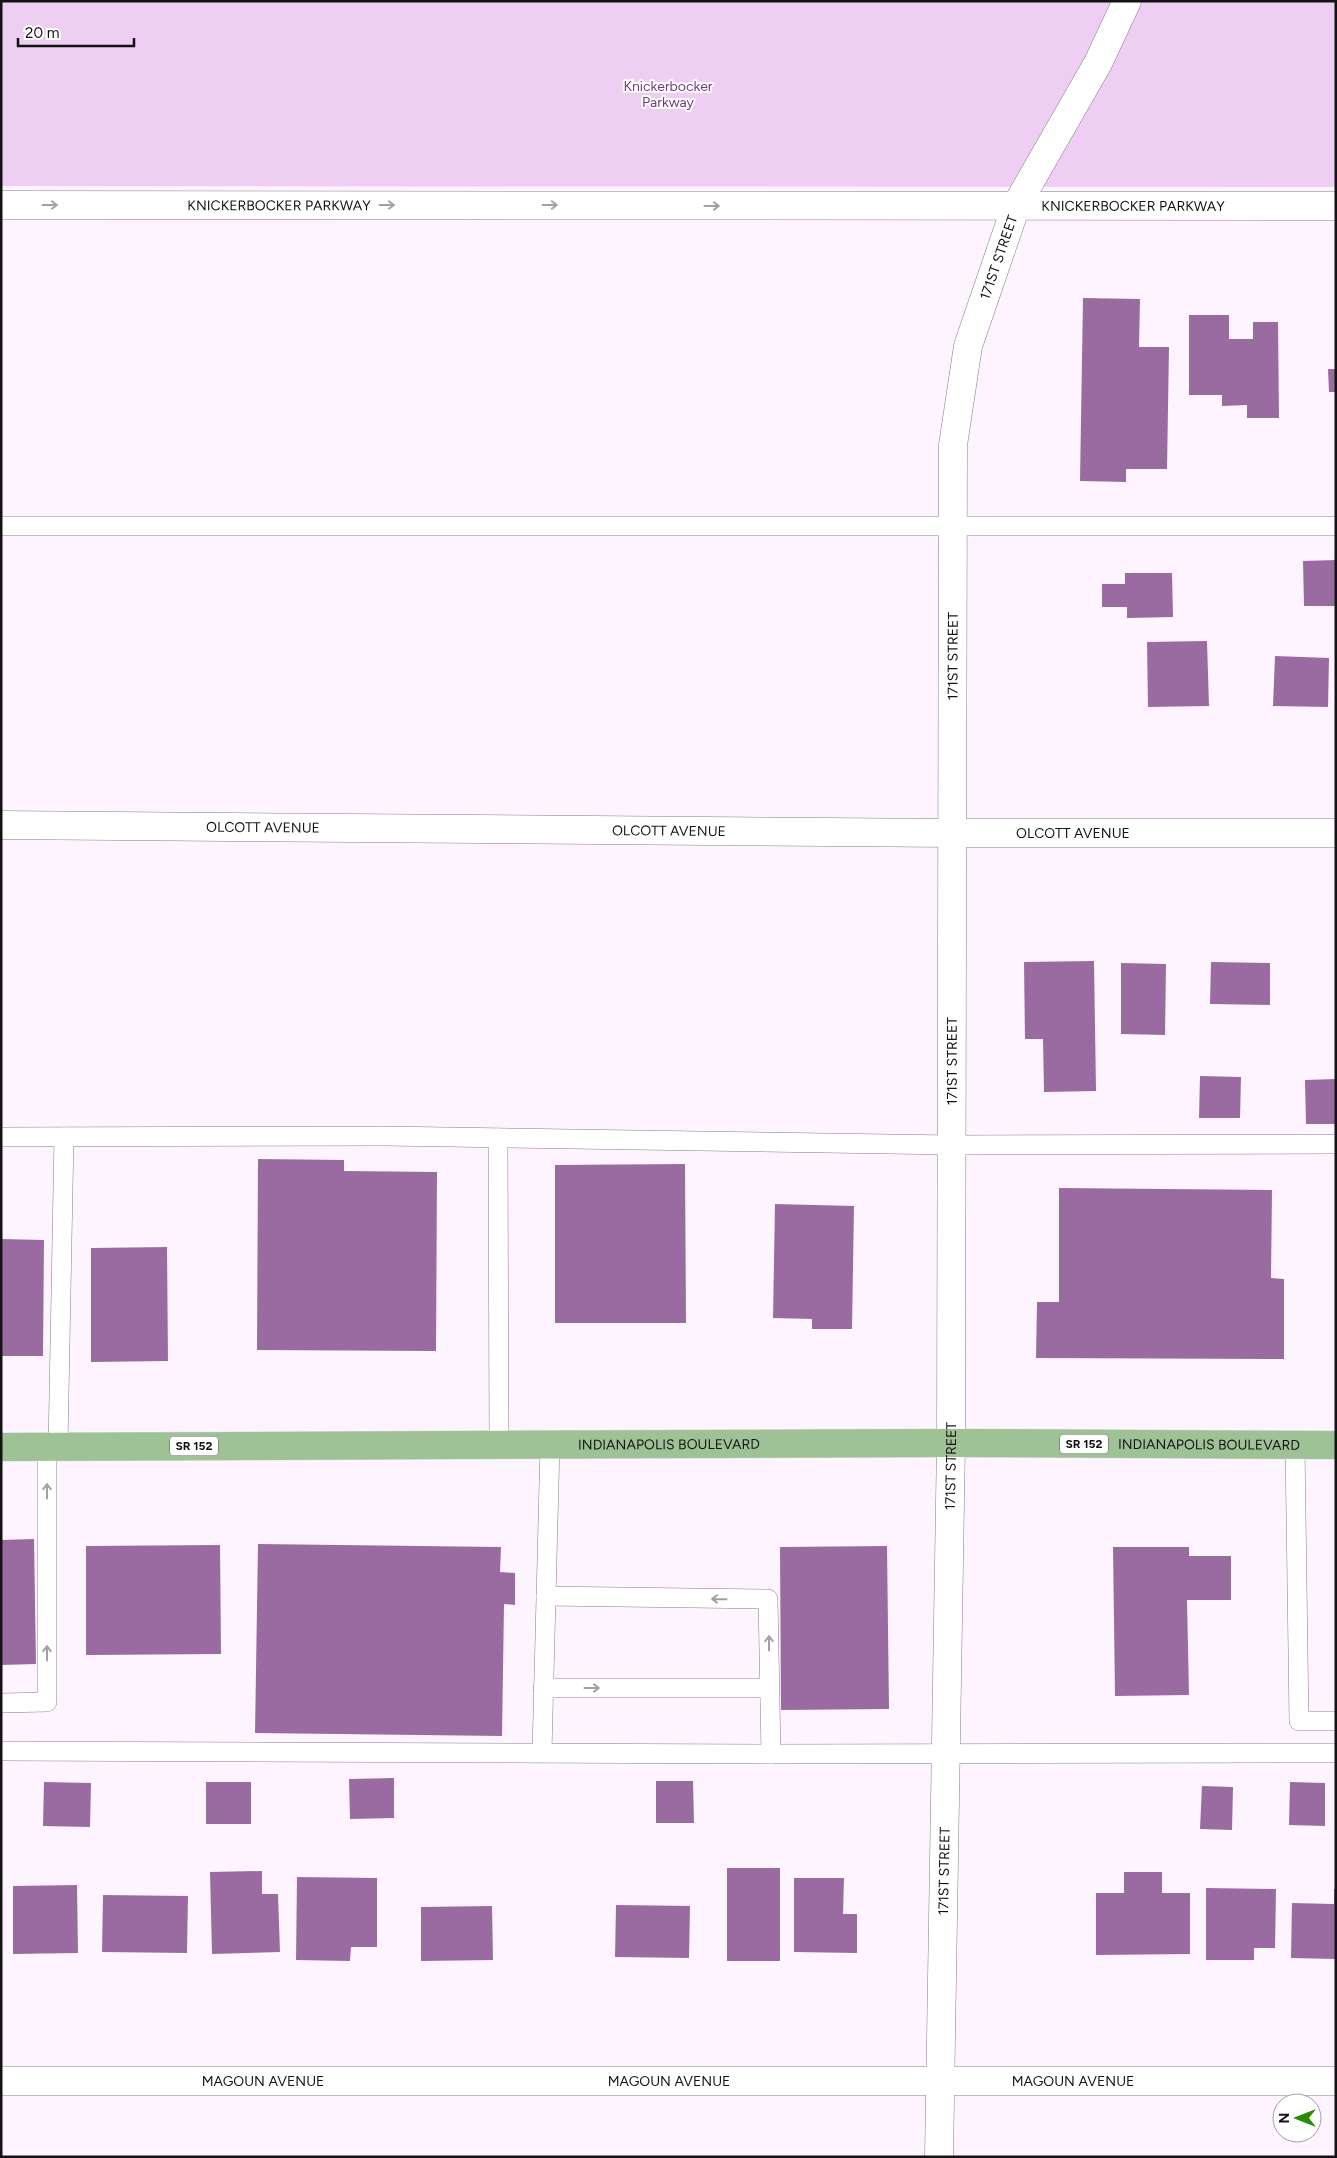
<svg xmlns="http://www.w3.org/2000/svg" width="1337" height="2158" viewBox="0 0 1337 2158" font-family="Figtree,sans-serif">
<rect width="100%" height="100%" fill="#fef4ff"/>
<polygon fill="#eecef2" points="1,1 1336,1 1336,187 1,186"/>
<g fill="#9a6ba1">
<polygon points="1083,298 1140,299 1139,347 1169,347 1167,469 1126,469 1126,482 1080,481"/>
<polygon points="1189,315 1229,315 1229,339 1253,339 1253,322 1278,322 1279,418 1247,418 1247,405 1222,406 1222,395 1189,395"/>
<polygon points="1328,369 1336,369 1336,392 1329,392"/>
<polygon points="1336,560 1336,606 1304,606 1303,561"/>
<polygon points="1125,573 1172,573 1173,617 1127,618 1127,607 1102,607 1102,584 1125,584"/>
<polygon points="1207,641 1209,706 1148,707 1147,642"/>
<polygon points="1275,656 1329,658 1328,707 1273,706"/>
<polygon points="1094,961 1096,1091 1044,1092 1043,1039 1025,1039 1024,962"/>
<polygon points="1211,962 1270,963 1270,1005 1210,1004"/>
<polygon points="1121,963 1166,964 1165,1035 1121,1034"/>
<polygon points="1200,1076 1241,1077 1240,1118 1199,1118"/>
<polygon points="1336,1079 1336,1124 1306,1124 1305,1080"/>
<polygon points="258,1159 344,1160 344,1171 437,1172 436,1351 257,1350"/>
<polygon points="685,1164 686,1323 555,1323 555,1165"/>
<polygon points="1059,1188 1272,1190 1271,1278 1284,1279 1284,1359 1036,1358 1037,1302 1059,1302"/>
<polygon points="775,1204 854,1206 852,1329 812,1329 812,1319 773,1318"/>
<polygon points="1,1239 44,1240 43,1356 1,1356"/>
<polygon points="167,1247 168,1361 91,1362 91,1248"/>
<polygon points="34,1539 36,1664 1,1665 1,1540"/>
<polygon points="258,1544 501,1547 500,1572 515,1573 515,1605 504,1604 502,1736 255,1733"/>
<polygon points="220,1545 221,1654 86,1655 86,1546"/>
<polygon points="887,1546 889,1709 781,1710 780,1547"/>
<polygon points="1113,1547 1189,1547 1189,1556 1231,1556 1231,1600 1187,1600 1189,1695 1115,1696"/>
<polygon points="394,1778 394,1818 350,1819 349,1779"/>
<polygon points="656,1781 693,1781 694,1823 656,1823"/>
<polygon points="44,1782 91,1783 90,1827 43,1826"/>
<rect x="206" y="1782" width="45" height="42"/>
<polygon points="1290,1782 1325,1783 1325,1826 1289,1825"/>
<polygon points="1202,1786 1233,1787 1232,1830 1200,1829"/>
<rect x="727" y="1868" width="53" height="93"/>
<polygon points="262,1871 262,1894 278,1894 280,1952 212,1954 210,1872"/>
<polygon points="1124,1872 1162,1872 1162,1893 1190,1893 1190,1954 1096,1955 1096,1893 1124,1893"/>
<polygon points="297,1877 377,1878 377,1947 351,1947 350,1961 296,1960"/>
<polygon points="794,1878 844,1878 843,1914 857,1914 857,1953 794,1952"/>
<polygon points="77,1885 78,1953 13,1954 13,1886"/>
<polygon points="1206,1888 1276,1889 1275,1948 1254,1948 1254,1960 1206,1960"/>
<polygon points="1334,1889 1336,1889 1336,1959 1291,1958 1292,1903 1334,1904"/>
<polygon points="103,1895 188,1896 187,1953 102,1952"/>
<polygon points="616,1905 690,1906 689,1958 615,1957"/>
<polygon points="492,1906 493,1960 421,1961 421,1907"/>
</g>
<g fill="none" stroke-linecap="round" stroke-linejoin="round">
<defs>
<g id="service">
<polyline points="1,526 1336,526"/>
<polyline points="1,1137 385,1136 952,1145 1336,1144"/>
<polyline points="498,1138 499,1445"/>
<polyline points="1295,1445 1299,1721 1336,1721"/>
<polyline points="58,1447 64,1137"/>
<polyline points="546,1596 768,1599 771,1754"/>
<polyline points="543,1688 769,1688"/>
<polyline points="1,1703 47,1702 47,1447"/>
<polyline points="1,1751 771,1754 1336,1753"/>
<polyline points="542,1752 550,1445"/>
</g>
<g id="minor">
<path id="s1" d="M1,205l1335,1"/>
<path id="s2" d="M1,825l952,8h383"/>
<path id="s3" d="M1,2081h1335"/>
<path id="s4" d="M939,2157l12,-714 2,-998 15,-99 48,-140 82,-143 29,-62"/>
</g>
<g id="primary">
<path id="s5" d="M1,1447l950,-4 385,2"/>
</g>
</defs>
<use href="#service" stroke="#867e87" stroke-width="20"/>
<use href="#minor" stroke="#867e87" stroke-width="29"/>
<use href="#primary" stroke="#dad9da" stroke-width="29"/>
<use href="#service" stroke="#fff" stroke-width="19"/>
<use href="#minor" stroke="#fff" stroke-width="28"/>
<use href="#primary" stroke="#9ec196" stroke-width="28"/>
</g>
<defs><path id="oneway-shaft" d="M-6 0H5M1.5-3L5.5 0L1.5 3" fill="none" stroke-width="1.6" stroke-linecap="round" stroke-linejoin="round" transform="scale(1.25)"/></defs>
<g stroke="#a1a0a2">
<use href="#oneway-shaft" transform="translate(50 205)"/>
<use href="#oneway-shaft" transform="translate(387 205)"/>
<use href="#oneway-shaft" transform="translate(550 205)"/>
<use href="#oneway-shaft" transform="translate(712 206)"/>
<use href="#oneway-shaft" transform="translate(47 1491) rotate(-90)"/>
<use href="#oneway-shaft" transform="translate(719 1599) rotate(-179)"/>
<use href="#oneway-shaft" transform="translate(769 1643) rotate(-90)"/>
<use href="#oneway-shaft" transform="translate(47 1653) rotate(-90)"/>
<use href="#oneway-shaft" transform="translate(592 1688)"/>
</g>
<g text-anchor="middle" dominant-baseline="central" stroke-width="4" stroke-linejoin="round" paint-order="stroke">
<g fill="#fff" stroke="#5b595c" stroke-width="1">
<rect x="1060" y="1434.5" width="48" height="19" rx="4"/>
<rect x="170" y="1436.5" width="48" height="19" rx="4"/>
</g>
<g font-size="12" font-weight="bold" fill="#151216">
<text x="1084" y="1444">SR 152</text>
<text x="194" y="1446">SR 152</text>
</g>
<g font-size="14" fill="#75397d" stroke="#fff">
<text x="668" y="86">Knickerbocker<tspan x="668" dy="16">Parkway</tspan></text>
</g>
<g font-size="14" fill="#151216" stroke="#fff">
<text stroke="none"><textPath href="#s1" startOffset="278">KNICKERBOCKER PARKWAY</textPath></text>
<text stroke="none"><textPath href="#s1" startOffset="1132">KNICKERBOCKER PARKWAY</textPath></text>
<text stroke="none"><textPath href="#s4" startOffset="1906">171ST STREET</textPath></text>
<text stroke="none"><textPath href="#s4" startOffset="1501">171ST STREET</textPath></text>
<text stroke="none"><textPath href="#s2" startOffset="262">OLCOTT AVENUE</textPath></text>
<text stroke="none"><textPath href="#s2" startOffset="668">OLCOTT AVENUE</textPath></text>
<text stroke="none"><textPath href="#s2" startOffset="1072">OLCOTT AVENUE</textPath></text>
<text stroke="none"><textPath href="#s4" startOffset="1096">171ST STREET</textPath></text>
<text stroke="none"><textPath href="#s5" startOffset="668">INDIANAPOLIS BOULEVARD</textPath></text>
<text stroke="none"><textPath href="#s5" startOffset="1208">INDIANAPOLIS BOULEVARD</textPath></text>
<text stroke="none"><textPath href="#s4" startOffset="691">171ST STREET</textPath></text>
<text stroke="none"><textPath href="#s4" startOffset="286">171ST STREET</textPath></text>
<text stroke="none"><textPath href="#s3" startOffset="668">MAGOUN AVENUE</textPath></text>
<text stroke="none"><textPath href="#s3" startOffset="1072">MAGOUN AVENUE</textPath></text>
<text stroke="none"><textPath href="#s3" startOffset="262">MAGOUN AVENUE</textPath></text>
</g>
</g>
<rect width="1337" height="2158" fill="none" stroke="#151216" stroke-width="5"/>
<g transform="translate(1297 2118) rotate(270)"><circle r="24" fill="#ffffff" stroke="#a1a0a2"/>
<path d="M0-4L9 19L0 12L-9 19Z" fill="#298c04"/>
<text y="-8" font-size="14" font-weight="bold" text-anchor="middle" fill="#151216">N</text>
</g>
<path d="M18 38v8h116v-8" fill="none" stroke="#151216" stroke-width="2.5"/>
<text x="25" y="38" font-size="15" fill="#151216" stroke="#ffffff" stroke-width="4" paint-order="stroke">20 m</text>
</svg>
